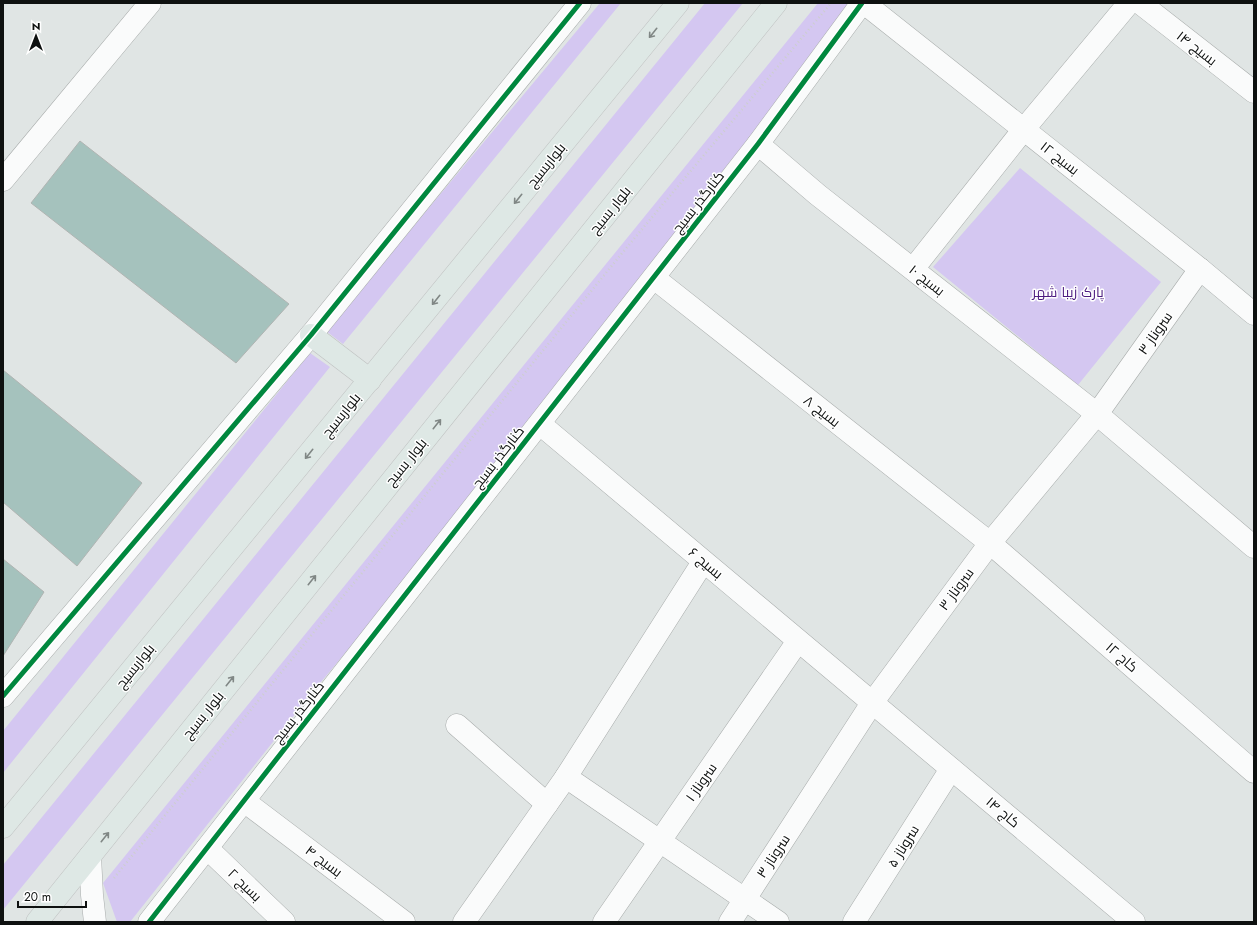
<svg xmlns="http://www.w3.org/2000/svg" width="1257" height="925" viewBox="0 0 1257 925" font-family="Jost,Cairo,sans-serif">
<rect width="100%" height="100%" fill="#e0e5e4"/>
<g fill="#d4c7f1">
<polygon points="600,3 621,3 343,344 326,331"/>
<polygon points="705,3 743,3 3,910 3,865"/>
<polygon points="818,3 862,3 477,495 311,694 130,922 117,922 103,883"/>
<polygon points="1020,168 1161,282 1078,385 933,267"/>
<polygon points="310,353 330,367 3,773 3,731"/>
</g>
<g fill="#a5c2bd" stroke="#b0b4b2">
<polygon points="80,141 289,304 236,363 31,203"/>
<polygon points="3,370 142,483 77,566 3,502"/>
<polygon points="3,559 44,592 3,656"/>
</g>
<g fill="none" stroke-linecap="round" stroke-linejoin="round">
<defs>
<g id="minor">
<polyline points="864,3 1200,269 1254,314"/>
<polyline points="1140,3 1254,92"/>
<polyline points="758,144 818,195 1097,414 1254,547"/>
<polyline points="3,180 150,3"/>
<polyline points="913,269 1024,129 1129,3"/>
<polyline points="654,278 990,543 1254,772"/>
<polyline points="540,424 1134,922"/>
<polyline points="3,696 311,335 580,3"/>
<polyline points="457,725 547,804"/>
<polyline points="566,777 778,922"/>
<polyline points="244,801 404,922"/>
<polyline points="207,848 284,922"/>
<polyline points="90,856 92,895 95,922"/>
<polyline points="149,922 758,144 862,3"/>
<polyline points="464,922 566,777 703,562"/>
<polyline points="604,922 798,641"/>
<polyline points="730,922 872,703 990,543 1097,414 1200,269"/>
<polyline points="854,922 951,769"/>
</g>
<g id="major">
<polyline points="311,335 370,380"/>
<polyline points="3,827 678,3"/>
<polyline points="37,922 776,3"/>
</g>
</defs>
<use href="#minor" stroke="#a8acab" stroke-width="23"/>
<use href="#major" stroke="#bfc1c1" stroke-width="23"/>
<polyline stroke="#cdcece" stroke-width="2.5" stroke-dasharray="1 3" stroke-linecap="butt" points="114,878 623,252 831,3"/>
<use href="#minor" stroke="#fafbfb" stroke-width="22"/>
<use href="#major" stroke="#dee8e5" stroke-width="22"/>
<defs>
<g id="cycleway">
<polyline points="3,696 311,335 580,3"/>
<polyline points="149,922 758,144 862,3"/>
</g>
</defs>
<use href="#cycleway" stroke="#fff" stroke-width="8"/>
<use href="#cycleway" stroke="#00873e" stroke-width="5"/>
</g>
<defs><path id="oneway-shaft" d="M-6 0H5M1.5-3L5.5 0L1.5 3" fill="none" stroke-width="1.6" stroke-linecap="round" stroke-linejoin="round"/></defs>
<g stroke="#808785">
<use href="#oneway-shaft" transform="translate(653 33) rotate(129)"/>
<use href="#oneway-shaft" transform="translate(518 199) rotate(129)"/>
<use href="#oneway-shaft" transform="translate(436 300) rotate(129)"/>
<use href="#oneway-shaft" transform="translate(437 424) rotate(-51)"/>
<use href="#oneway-shaft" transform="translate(309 454) rotate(129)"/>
<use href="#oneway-shaft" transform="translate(312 580) rotate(-51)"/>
<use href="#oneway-shaft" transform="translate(230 681) rotate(-51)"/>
<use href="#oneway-shaft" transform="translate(105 837) rotate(-51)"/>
</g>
<g text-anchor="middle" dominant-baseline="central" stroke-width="3" stroke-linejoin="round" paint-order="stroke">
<g font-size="14" fill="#0e1110" stroke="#fff">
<text transform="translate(1197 48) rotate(38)">بسیج ۱۴</text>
<text transform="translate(1060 158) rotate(38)">بسیج ۱۲</text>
<text transform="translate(546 165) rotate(-51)">بلواربسیج</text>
<text transform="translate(698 202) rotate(-52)">کنارگذر بسیج</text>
<text transform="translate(610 210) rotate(-51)">بلوار بسیج</text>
<text transform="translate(927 280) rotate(38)">بسیج ۱۰</text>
<text transform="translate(1155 333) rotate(-55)">سروناز ۳</text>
<text transform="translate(822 411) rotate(38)">بسیج ۸</text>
<text transform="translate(341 415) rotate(-51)">بلواربسیج</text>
<text transform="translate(498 457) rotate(-52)">کنارگذر بسیج</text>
<text transform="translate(406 462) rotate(-51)">بلوار بسیج</text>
<text transform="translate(706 563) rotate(40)">بسیج ۶</text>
<text transform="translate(956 589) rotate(-54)">سروناز ۳</text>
<text transform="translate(1122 657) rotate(41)">کاج ۱۲</text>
<text transform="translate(135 666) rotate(-51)">بلواربسیج</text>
<text transform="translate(298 712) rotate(-52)">کنارگذر بسیج</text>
<text transform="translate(203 715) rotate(-51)">بلوار بسیج</text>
<text transform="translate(701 782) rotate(-55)">سروناز ۱</text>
<text transform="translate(1003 812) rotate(40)">کاج ۱۴</text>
<text transform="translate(903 846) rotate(-58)">سروناز ۵</text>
<text transform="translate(773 856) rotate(-57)">سروناز ۳</text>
<text transform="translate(324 861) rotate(37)">بسیج ۴</text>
<text transform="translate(245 885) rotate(44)">بسیج ۲</text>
</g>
<g font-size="14" fill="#4b1a7f" stroke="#fff">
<text x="1068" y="292">پارک زیبا شهر</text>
</g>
</g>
<rect width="1257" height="925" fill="none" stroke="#0e1110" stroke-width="8"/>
<g transform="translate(36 36)" stroke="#ffffff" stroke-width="3" paint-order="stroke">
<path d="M0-3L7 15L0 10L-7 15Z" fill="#0e1110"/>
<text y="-6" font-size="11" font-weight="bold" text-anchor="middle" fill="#0e1110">N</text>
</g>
<path d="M18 901v6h68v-6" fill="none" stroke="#0e1110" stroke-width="2"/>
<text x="24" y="901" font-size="12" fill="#0e1110" stroke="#ffffff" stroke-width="3" paint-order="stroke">20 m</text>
</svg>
